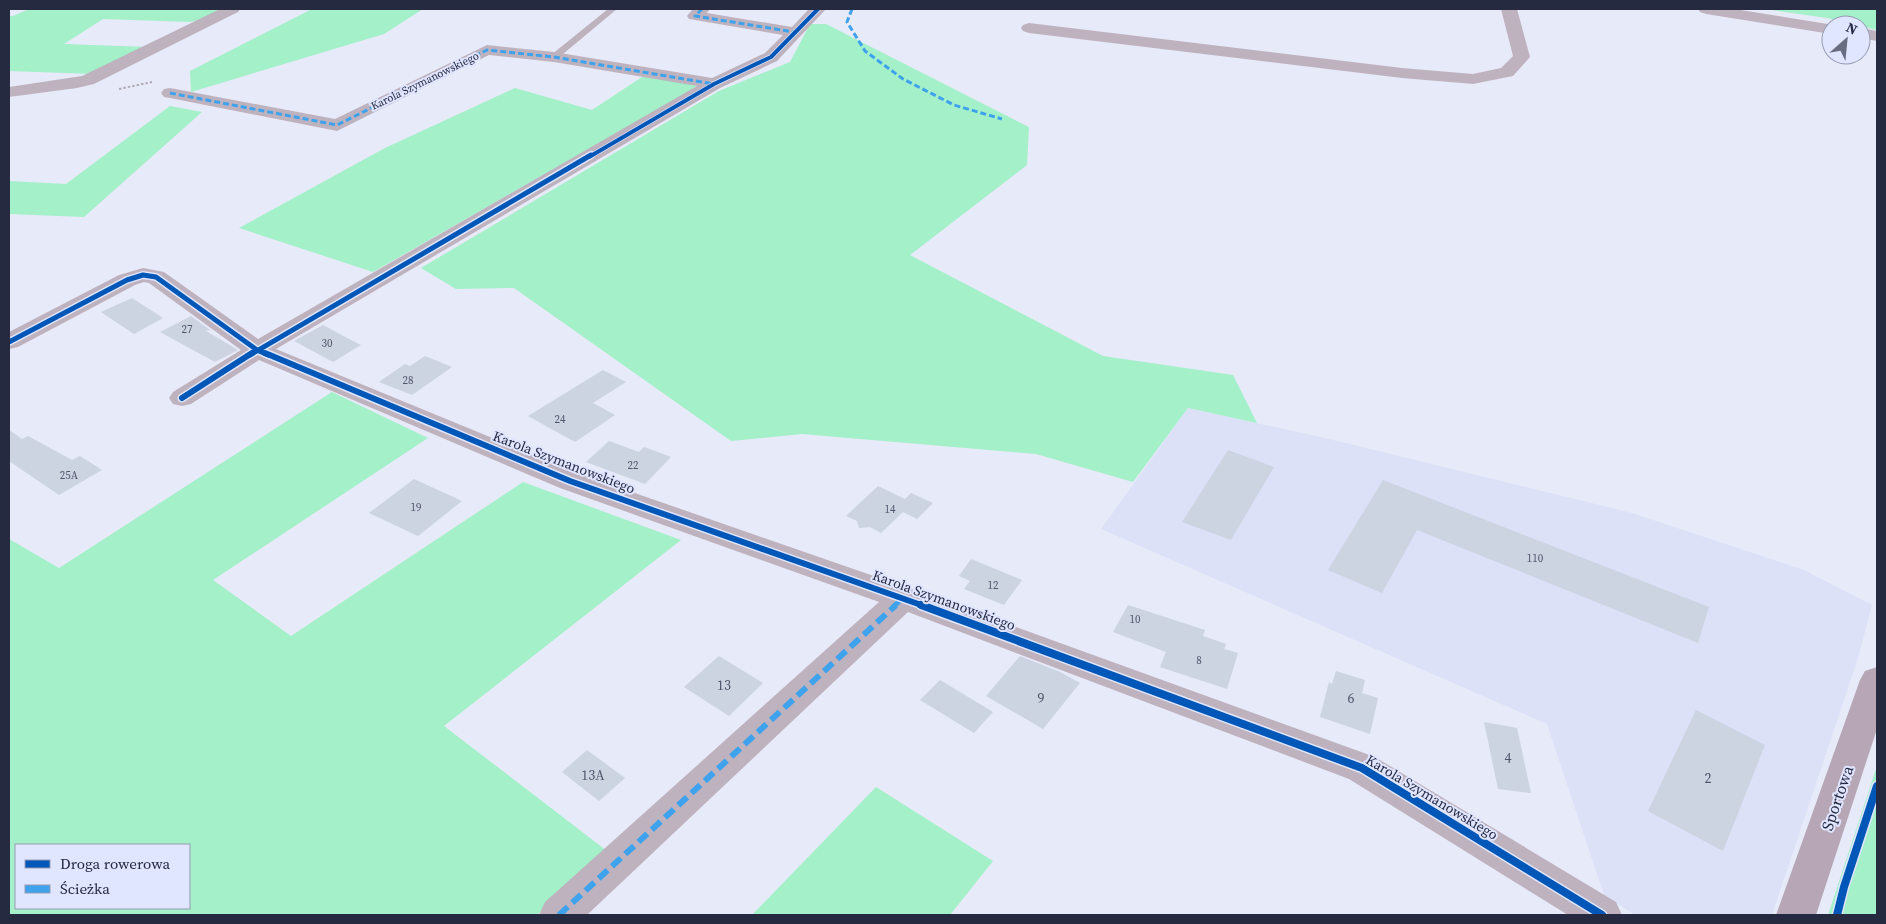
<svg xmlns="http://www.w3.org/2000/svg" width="1886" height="924" viewBox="0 0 1886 924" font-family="'Source Serif 4',serif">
<rect width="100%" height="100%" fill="#e7eaf8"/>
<polygon fill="#dce1f7" points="1188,408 1325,438 1632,513 1804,570 1872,605 1858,658 1772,915 1635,915 1604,895 1547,724 1101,529"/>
<g fill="#a3f0c9" fill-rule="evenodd">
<polygon points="29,9 223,9 202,19 190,22 103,19 64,44 148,47 93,74 9,71 9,16 13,16"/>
<polygon points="312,9 423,9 384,34 191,92 190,71"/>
<polygon points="1765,9 1877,9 1877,30 1827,18"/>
<polygon points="810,24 826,24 1029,127 1027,165 910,255 1103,356 1233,375 1257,423 1188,408 1133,482 1036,454 802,434 731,441 514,288 456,289 421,268 719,91 790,62"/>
<polygon points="645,75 690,83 697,87 373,272 239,228 385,148 515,88 592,110"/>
<polygon points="170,106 202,112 84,217 9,214 9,181 66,184"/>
<path d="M332,392l96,46 -215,142 78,56 232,-154 158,58 -237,186 163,125 -70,64h-528v-376l50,29zM16,845h173v63h-173z"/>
<polygon points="1877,766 1877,915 1828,915"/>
<polygon points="876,787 993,861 950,915 752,915"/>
</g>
<g fill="#ccd3e1">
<polygon points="132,298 163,318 134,334 101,312"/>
<polygon points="191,316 210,330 206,331 238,350 215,362 160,332"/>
<polygon points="323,325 349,339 361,345 333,362 294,341"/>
<polygon points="425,356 452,367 412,395 379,382 405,364 410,366"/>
<polygon points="603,370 626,382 593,403 615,415 575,442 528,416"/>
<polygon points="9,430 22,439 28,436 72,460 80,456 102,470 59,495 9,461"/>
<polygon points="609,441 639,452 644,447 671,457 645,484 586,462"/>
<polygon points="1228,450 1274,467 1231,540 1182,522"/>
<polygon points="414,479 462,501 418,536 369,513"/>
<polygon points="1383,480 1709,607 1698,643 1417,530 1382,593 1328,570"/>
<polygon points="878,486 905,499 911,493 933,503 917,519 903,512 881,533 870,527 859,528 857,521 846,516"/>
<polygon points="971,559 1022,580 1004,605 964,589 970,581 959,576"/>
<polygon points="1128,605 1205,630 1203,636 1226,644 1224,649 1238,653 1227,689 1160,667 1166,652 1113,632"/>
<polygon points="719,656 763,683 729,716 684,687"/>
<polygon points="1020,656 1060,672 1080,683 1043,729 986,696"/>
<polygon points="1336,671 1365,680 1362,693 1378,698 1370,734 1320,717 1329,682 1332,684"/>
<polygon points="940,680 993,712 974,733 920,700"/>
<polygon points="1696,710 1765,745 1723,851 1648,811"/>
<polygon points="1484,722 1517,728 1531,793 1498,789"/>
<polygon points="587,750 625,778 599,801 562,772"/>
</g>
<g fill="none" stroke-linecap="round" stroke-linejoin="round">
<polyline stroke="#b1a9b5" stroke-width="2" stroke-dasharray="2.5 2" stroke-linecap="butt" points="119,89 152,82"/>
<polygon fill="#bfb2bf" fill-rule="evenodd" points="608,9 617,9 557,59 551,59 551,55"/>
<g fill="#bfb2bf" fill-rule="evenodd">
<polygon points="220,9 240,9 238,12 94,84 77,88 9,97 9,87 82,76"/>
<polygon points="693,9 710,9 707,13 792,27 809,9 826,9 777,61 720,88 276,349 580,474 914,590 1375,757 1616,902 1622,915 1568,915 1349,779 908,612 587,915 539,915 545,902 879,602 560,488 259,360 191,404 182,406 173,404 169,398 173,392 241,350 149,283 144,282 135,285 18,347 9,349 9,332 119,275 143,268 164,272 258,339 697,86 554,62 489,55 337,131 170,98 164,97 161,93 164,89 170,88 335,119 487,45 554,52 712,78 765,53 783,35 689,19 687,16"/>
<polygon points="1501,9 1517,9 1530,57 1513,76 1473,84 1402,78 1029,33 1023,31 1021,28 1023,25 1029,23 1402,68 1473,74 1501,68 1513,56"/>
<polygon points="1698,9 1734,9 1834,25 1831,25 1831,34 1706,14 1700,12"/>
<polygon points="1861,28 1877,31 1877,41 1861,38"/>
</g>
<polygon fill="#b7a7b6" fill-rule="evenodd" points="1877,667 1877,729 1816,915 1776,915 1860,680 1865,671"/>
<g stroke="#3ea3ec" stroke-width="3" stroke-dasharray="6 3" stroke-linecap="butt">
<polyline points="702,9 695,16 794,32"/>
<polyline points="852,9 847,22 865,51 903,79 954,105 1002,119"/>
<polyline points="170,93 337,125 487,50 554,57 714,84"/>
</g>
<polyline stroke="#3ea3ec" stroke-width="5" stroke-dasharray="10 5" stroke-linecap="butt" points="894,606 903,598"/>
<polyline stroke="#3ea3ec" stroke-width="6" stroke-dasharray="12 6" stroke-linecap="butt" points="559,915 896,605"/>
<defs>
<polyline id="cycleway-far3" points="589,157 714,84 771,57 818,9"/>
<g id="cycleway-far2">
<polyline points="9,342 127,280 143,275 156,277 257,350 268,355"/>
<polyline points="250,355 591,155"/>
</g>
<g id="cycleway-far1">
<polyline points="265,353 570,481 924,606"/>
<polyline points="182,398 252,353"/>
</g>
<g id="cycleway">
<polyline points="921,605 1362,768 1602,915"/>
<polyline points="1837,915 1844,887 1877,786"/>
</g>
</defs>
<use href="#cycleway-far3" stroke="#e0e6ff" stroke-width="5.5"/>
<use href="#cycleway-far2" stroke="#e0e6ff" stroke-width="8"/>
<use href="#cycleway-far1" stroke="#e0e6ff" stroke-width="9"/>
<use href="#cycleway" stroke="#e0e6ff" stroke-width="11"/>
<use href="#cycleway-far3" stroke="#0057b8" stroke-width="4"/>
<use href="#cycleway-far2" stroke="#0057b8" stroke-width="5"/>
<use href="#cycleway-far1" stroke="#0057b8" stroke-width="6"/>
<use href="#cycleway" stroke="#0057b8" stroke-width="8"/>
</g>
<g text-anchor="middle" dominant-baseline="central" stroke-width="4" stroke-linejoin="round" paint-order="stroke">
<g font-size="11" fill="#252a41" stroke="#e0e6ff">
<text transform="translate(425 81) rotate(-26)">Karola Szymanowskiego</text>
</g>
<g font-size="11" fill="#50566b">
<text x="187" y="329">27</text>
<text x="327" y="343">30</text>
<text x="408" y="380">28</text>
<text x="560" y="419">24</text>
<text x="633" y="465">22</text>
<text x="69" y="475">25A</text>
<text x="416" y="507">19</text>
<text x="890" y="509">14</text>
<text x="1535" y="558">110</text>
<text x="993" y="585">12</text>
<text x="1135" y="619">10</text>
<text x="1199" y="660">8</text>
</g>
<g font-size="14" fill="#252a41" stroke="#e0e6ff">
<text transform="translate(564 462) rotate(21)">Karola Szymanowskiego</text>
<text transform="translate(944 600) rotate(20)">Karola Szymanowskiego</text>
<text transform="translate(1432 797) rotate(31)">Karola Szymanowskiego</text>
</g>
<g font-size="14" fill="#50566b">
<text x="724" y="685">13</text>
<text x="1041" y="698">9</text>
<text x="1351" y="698">6</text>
<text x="1508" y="758">4</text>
<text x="593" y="775">13A</text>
<text x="1708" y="778">2</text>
</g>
<g font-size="16" fill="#252a41" stroke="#e0e6ff">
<text transform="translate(1837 798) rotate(-71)">Sportowa</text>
</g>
</g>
<rect width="1886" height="924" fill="none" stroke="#252a41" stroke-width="20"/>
<rect x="15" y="844" width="175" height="65" fill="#e0e6ff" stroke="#959bb3"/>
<rect x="25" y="860" width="25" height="8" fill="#0057b8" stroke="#959bb3"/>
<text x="60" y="869" font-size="15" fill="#252a41">Droga rowerowa</text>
<rect x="25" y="885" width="25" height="8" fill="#3ea3ec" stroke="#959bb3"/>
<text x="60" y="894" font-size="15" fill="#252a41">Ścieżka</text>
<g transform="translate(1846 40) rotate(27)"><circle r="24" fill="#e0e6ff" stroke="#959bb3"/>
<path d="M0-4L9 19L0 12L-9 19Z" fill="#696d81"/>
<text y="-8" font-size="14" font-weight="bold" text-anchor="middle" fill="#252a41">N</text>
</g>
</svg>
